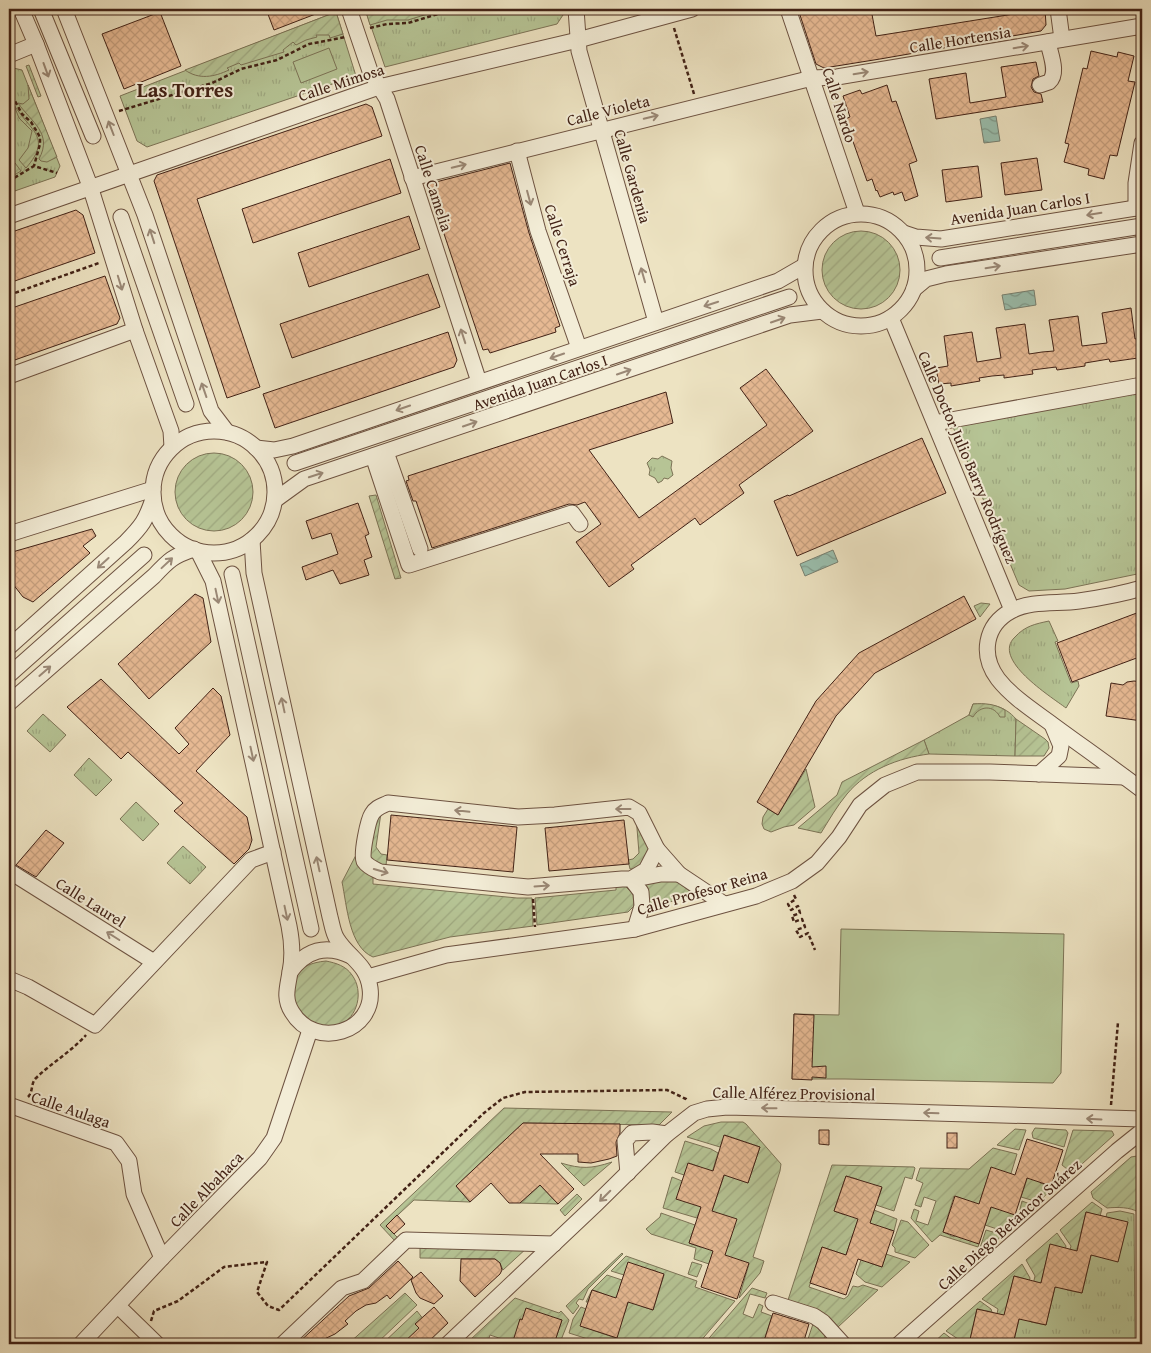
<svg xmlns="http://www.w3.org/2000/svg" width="1151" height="1353" viewBox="0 0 1151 1353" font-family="'Gentium Book Plus',serif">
<defs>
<pattern id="grass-tufts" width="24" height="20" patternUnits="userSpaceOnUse" patternTransform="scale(1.25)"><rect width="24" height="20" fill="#b6c495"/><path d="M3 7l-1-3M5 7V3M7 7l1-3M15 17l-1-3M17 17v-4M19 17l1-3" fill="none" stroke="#9ea880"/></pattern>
<pattern id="garden-furrows" width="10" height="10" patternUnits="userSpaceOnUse" patternTransform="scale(1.25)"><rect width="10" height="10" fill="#b6c495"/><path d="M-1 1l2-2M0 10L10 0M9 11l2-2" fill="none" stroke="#9ea880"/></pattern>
<pattern id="water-waves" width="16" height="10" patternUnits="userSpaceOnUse" patternTransform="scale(1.25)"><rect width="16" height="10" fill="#9abfae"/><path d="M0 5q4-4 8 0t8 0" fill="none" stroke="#7f9b8d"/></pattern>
<pattern id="building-cross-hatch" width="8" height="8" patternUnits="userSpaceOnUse" patternTransform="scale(1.25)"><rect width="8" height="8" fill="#e6b993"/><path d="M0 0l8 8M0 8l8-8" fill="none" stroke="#c69f7e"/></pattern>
</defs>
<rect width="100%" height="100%" fill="#ede3c2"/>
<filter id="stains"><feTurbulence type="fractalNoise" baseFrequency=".004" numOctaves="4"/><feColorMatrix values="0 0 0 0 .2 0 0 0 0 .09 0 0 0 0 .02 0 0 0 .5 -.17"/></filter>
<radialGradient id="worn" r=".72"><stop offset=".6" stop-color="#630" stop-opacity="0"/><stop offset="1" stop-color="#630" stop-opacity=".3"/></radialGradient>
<g fill="url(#grass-tufts)" stroke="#7c7356">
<polygon points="365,9 562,9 563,15 557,24 385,67"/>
<polygon points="336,12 356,76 147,147 137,141 120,96"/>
<polygon points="9,67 22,70 60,166 55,177 9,193 9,136 13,134 9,123"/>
<polygon points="1142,392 1142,573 1065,589 1029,591 1019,585 953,427"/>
<polygon points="662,456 672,461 671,468 673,475 668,479 664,478 662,481 658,483 655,478 649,475 650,470 647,463 652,458 658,459"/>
<path d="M1049,621l9,20 -3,1 16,41 7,-2 1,5 -13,22c-16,-12 -75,-49 -51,-71 10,-11 20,-13 34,-16z"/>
<path d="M973,704c17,0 31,1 43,15l-1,37 -86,-2 -5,-14 45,-25z"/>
<polygon points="43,714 66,735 50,752 27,731"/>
<polygon points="89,758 112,780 96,796 74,775"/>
<polygon points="136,802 159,824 143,841 120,819"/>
<polygon points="183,846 206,867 190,884 167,863"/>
<polygon points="1120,1211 1134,1214 1135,1344 1013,1344 1023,1303 1035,1306 1031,1322 1046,1325 1059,1271 1071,1274 1067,1290 1082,1293 1095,1239 1103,1229 1107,1213"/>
</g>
<g fill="url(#garden-furrows)" stroke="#7c7356">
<polygon points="377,9 438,9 434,12 408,20 387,20 370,25 366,12"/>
<path d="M336,12l7,22 -13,4 -1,-3h-13l1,2 -11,3 -10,5 -3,-3 -10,8 1,2 -43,13 -2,-2 -12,5 2,2c-15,7 -30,10 -44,0z"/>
<polygon points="29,65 41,96 38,97 26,66"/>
<path d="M28,85l29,72 -10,5 -6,-1 -2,-2c14,-26 -8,-37 -21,-56l5,1 6,-5z"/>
<path d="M13,103c15,27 41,33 13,65l-7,-8 9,-12 4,-17 -13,-13z"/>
<polygon points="15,163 21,171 9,178 9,168"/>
<circle cx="861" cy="270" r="39"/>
<circle cx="214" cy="492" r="39"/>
<polygon points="376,495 401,578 395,579 369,496"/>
<polygon points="981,603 990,604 980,617 974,606"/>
<path d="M973,704c12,-1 22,0 32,6v7h-5c-6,-12 -20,-12 -27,0l-4,-2z"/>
<polygon points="1016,719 1045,739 1048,742 1049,748 1044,756 1015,756"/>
<path d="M924,740l5,14c-31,4 -62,16 -82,40 -10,12 -18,26 -26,39l-23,-5 39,-33 5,-13z"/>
<polygon points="806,769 815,807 794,825 784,827 771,832 764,829 762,824 763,817 768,809 778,815"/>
<polygon points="381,813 376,847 381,854 387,855 386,866 377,865 369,856 372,825"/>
<polygon points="636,816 652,849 637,869 630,869 628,860 633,859 639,853"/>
<path d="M356,855l17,19v10l144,14h15l1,28 -83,11 -77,20c-24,-10 -26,-51 -31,-75z"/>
<polygon points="675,880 692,893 693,895 646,909 642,883"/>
<polygon points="616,884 624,885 633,894 634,906 628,912 537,925 535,898 616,890"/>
<path d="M326,961c10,2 20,5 26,14 12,16 6,43 -13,50 -7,3 -17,2 -23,2l-24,-24c2,-26 4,-39 34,-42z"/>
<polygon points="504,1108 672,1112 659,1125 523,1123 456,1186 470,1202 414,1200 386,1226 398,1238 395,1241 380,1225"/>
<polygon points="721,1122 743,1122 746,1124 781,1164 780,1171 753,1257 764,1261 760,1273 739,1298 749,1264 738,1260 723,1261 710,1217 726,1170 739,1174 737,1179 748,1183 760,1147 725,1135 720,1147 687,1137 704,1126"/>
<polygon points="1035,1128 1066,1130 1068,1133 1064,1147 1033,1138 1032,1133"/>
<polygon points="1015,1129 1026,1130 1019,1150 997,1145"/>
<polygon points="1073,1130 1112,1131 1114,1135 1072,1173 1062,1165"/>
<polygon points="685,1141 711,1149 718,1153 711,1176 698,1172 700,1167 689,1163 684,1175 675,1172"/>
<polygon points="993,1148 1017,1154 1009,1180 991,1168 977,1210 966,1200 954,1196 943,1232 954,1237 957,1230 979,1244 978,1247 940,1235 932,1242 911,1218 914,1209 919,1211 916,1221 928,1225 936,1201 924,1197 921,1207 915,1205 923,1183 916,1180 920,1168 969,1169"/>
<path d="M1137,1156l4,6 1,49 -4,1c-8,-5 -21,-5 -31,-4l-14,-10 -2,-6 40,-35z"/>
<path d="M612,1162l-28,24 -23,-23c20,6 30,6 51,-1z"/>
<polygon points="832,1165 914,1167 915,1168 912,1179 905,1177 894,1211 876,1205 882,1188 855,1185 857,1179 846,1176 834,1211 845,1215 847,1210 860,1214 846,1255 822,1247 809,1287 844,1299 848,1296 853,1286 858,1287 863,1285 878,1290 838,1327 829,1317 818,1310 788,1300"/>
<polygon points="1029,1173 1042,1177 1040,1183 1051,1186 1049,1192 1038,1202 1021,1197"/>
<polygon points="672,1177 682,1181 703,1202 697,1218 663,1208"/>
<polygon points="540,1185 558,1204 520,1203"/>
<polygon points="577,1194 582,1199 565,1216 560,1210"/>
<polygon points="1022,1201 1035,1206 1023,1217 1019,1213"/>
<polygon points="993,1202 1020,1219 1006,1232 985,1225"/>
<polygon points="1092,1202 1102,1209 1100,1216 1086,1212 1074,1262 1067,1261 1071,1246 1060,1230"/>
<polygon points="874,1210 897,1219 894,1231 883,1228 868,1229"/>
<polygon points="661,1213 695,1225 689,1243 700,1247 715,1246 709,1264 694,1259 696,1248 651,1234 646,1229 660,1217"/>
<polygon points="901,1220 908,1222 929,1245 915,1258 895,1252 895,1248 892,1245"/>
<polygon points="986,1230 1003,1235 986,1250 980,1248"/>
<polygon points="1057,1233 1066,1246 1062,1264 1050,1245 1038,1295 1031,1293 1035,1276 1026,1260"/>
<polygon points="420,1244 528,1247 503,1270 500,1263 495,1259 420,1258"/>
<polygon points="622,1253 623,1254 588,1289 583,1300 579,1299 576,1303 579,1306 573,1314 566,1306"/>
<polygon points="886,1254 910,1262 882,1287 865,1282 856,1274 861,1260 872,1257 870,1263 882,1267"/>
<polygon points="626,1256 697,1281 695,1287 735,1301 698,1344 590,1344 591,1340 569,1333 573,1319 581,1307 586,1309 581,1326 616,1338 630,1297 641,1306 653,1310 664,1275 653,1270 624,1275 611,1271"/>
<polygon points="692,1262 702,1265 697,1277 688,1274"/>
<polygon points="1022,1264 1030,1278 1026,1296 1028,1280 1014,1276 1003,1321 996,1319 998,1309 982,1299"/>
<polygon points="607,1275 622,1280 615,1304 604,1294 593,1290 588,1302 586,1302 592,1290"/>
<polygon points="752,1288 767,1293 765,1298 750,1294 743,1314 753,1318 759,1304 763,1306 761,1312 772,1316 763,1344 750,1344 750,1342 738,1338 736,1344 704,1344"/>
<polygon points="405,1293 417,1305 376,1344 348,1344"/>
<polygon points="515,1298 559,1313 561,1311 569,1320 561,1340 556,1338 562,1320 520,1319 514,1344 500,1344 502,1339 490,1335 487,1344 481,1344 470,1340"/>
<polygon points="980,1301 991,1309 992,1312 977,1309 969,1344 960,1344 961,1341 946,1331"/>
<polygon points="417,1311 424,1320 415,1324 419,1328 406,1341 403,1341 398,1344 382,1344"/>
<polygon points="813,1324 825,1335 825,1338 818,1344 812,1344 813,1341 808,1339"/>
<polygon points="944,1333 957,1343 957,1344 941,1341 940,1344 932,1344"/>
</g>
<g fill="#b6c495" stroke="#7c7356">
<polygon points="329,48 337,69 301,83 293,62"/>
<polygon points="841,929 1064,934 1061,1073 1053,1083 845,1079 792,1079 794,1014 839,1015"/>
</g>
<g fill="url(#water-waves)" stroke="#778071">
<polygon points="996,116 1000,141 984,143 980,119"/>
<polygon points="1034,290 1036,305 1005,310 1002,295"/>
<polygon points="833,550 838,562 805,576 800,564"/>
</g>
<g fill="url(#building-cross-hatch)" stroke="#422216">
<polygon points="266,9 326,9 326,10 274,30"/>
<polygon points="798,9 871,9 876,36 1020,13 1020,9 1045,9 1046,25 1041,31 880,59 824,68 816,64"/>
<polygon points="160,12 181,66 124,89 102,34"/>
<polygon points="1091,51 1117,57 1118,52 1134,56 1128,81 1135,82 1117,156 1110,155 1104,179 1088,175 1089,169 1064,162 1069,144 1065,143 1083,68 1087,69"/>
<polygon points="1036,62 1039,76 1033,79 1031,87 1034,92 1041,94 1043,102 936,119 929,79 966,73 970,103 1006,97 1001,67"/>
<polygon points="887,85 892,102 896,101 917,161 909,164 918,196 905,201 902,192 894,195 893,192 880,197 877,190 876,191 872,179 867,181 845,119 850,117 843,96 860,90 862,94"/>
<polygon points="366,104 372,107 382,136 197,199 260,387 227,398 154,181 157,175"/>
<polygon points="1037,158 1042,190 1005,195 1001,163"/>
<polygon points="390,159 401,193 253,243 242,209"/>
<polygon points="510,163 529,233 560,326 555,328 556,332 490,353 488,349 483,350 428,186 428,184"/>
<polygon points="978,166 982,197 946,202 942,170"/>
<polygon points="76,210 83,215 95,253 9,283 9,233"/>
<polygon points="409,216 420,249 309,287 298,253"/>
<polygon points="428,274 440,307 292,358 280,324"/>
<polygon points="105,276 120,318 117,324 9,362 9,309"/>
<polygon points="1131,308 1135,339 1142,337 1142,354 1138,355 1138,358 1110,362 1109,359 1085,363 1085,366 1057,370 1056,367 1032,370 1033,374 1004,378 1004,375 992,376 979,378 980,381 951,386 951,383 939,384 936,368 948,366 944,336 972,332 977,362 1001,358 996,328 1025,324 1029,354 1042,352 1054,351 1049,320 1078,316 1082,346 1107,343 1102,313"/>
<polygon points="448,332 457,360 454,367 275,428 263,394"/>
<polygon points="766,369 813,431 739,485 744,493 700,525 695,518 631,565 634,569 609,587 576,542 601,524 585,502 577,505 569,504 432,548 416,501 413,501 406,481 409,480 408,476 666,392 673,423 589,450 639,518 767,425 740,388"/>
<polygon points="922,438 946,493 797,556 774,501 788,495 789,496"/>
<polygon points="358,503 369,534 365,536 372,557 364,560 369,575 340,584 333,570 306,580 302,567 338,554 331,533 312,539 306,521"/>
<polygon points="92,529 96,536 83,546 90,553 33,602 23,597 9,579 9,553"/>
<polygon points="195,594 203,598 211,642 149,699 118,664"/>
<polygon points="964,596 976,619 875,673 836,716 778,815 757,802 816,701 859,653"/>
<polygon points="1142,611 1142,656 1072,682 1057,643"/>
<polygon points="101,679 179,754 189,744 175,728 213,688 221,696 230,735 196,771 247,817 252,840 249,849 234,864 174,811 183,803 128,752 121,759 67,707"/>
<polygon points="1134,681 1142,682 1142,721 1106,716 1111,683 1123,685 1127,682"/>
<polygon points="391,815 517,827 513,872 387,860"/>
<polygon points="624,820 629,864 549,871 545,828"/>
<polygon points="46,830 64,843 36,877 16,865"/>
<polygon points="794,1014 814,1015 812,1067 826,1066 826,1078 812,1077 812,1080 792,1079"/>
<polygon points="523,1123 620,1124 620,1133 616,1142 617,1156 609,1159 591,1163 578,1162 578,1154 540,1154 574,1189 558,1204 540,1185 520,1203 509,1203 491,1183 470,1202 456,1186"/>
<polygon points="819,1130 829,1130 829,1145 819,1144"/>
<rect x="947" y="1133" width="10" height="15"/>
<polygon points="724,1135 760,1147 748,1183 724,1175 712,1211 737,1219 725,1255 749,1263 737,1299 701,1287 713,1251 689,1243 701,1207 676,1199 688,1163 713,1171"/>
<polygon points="1027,1139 1063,1150 1051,1186 1027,1178 1015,1215 991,1207 979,1244 943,1232 955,1196 979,1204 991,1167 1015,1175"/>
<polygon points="846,1176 882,1187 870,1223 894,1231 882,1267 858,1259 846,1295 810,1283 822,1247 846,1255 858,1219 834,1211"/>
<polygon points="1086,1212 1128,1222 1118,1262 1091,1255 1082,1293 1055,1287 1046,1325 1019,1319 1013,1344 969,1344 977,1309 1004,1315 1014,1276 1041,1283 1050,1244 1077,1251"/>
<polygon points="397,1215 405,1224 394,1234 386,1226"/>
<polygon points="461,1259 495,1259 500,1263 502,1270 500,1274 475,1297 460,1281"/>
<polygon points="398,1261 413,1277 390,1299 387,1295 376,1303 366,1305 356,1311 345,1321 348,1324 335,1334 320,1341 324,1344 297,1344 349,1296 369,1288"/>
<polygon points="628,1262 664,1274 653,1310 628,1302 617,1338 580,1326 592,1290 616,1298"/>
<polygon points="421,1272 443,1296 434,1304 420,1298 416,1293 411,1280"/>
<polygon points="434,1307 448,1323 426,1344 402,1344 419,1328 415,1324"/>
<polygon points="526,1308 562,1320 554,1344 512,1344 520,1319 522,1320"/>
<polygon points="773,1313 809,1324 803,1344 763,1344"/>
</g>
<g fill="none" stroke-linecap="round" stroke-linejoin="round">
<defs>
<g id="minor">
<polyline points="21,9 36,44 90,186 135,330 171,431 172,447"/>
<polyline points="41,9 93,136"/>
<polyline points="64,9 145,215 211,411 227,432"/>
<polyline points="349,9 370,71 387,99 479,382"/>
<polyline points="576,9 579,51 656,322"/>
<polyline points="788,9 857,213"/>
<polyline points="1058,9 1062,39"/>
<polyline points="9,55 36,44"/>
<path d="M1040,85l9,-3c10,-9 1,-28 -1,-40"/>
<polyline points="517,151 538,231 579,348"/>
<polyline points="412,178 812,78 837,77 1142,26"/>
<polyline points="1136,208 1136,183 1142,143"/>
<circle cx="861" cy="270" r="56"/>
<polyline points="9,216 379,87 578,40 692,9"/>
<polyline points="121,217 186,404"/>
<polyline points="904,233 916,237 941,239 1142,207"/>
<polyline points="940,258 1142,226"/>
<polyline points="914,289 926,279 946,274 1142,244"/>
<polyline points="891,318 1012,610"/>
<polyline points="9,376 135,330"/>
<polyline points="935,423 1142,385"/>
<circle cx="214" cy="492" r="61"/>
<polyline points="256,448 274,450 293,446 778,281 804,266"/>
<polyline points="386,452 420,549"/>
<polyline points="373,456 409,565 572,513 580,524"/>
<polyline points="295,463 789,297"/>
<polyline points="275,500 304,479 790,315 822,311"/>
<polyline points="9,534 153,489"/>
<path d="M198,551l15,30 76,345c3,15 4,31 1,46 -2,14 -7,26 2,40 23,39 84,20 78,-24 -3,-24 -21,-30 -33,-49 -4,-6 -5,-15 -7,-22l-76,-344 -2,-33"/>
<polyline points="232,574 311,929"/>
<path d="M1142,588c-20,6 -42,10 -63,13 -22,3 -48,-1 -68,10 -26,14 -31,44 -13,68 14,18 36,32 55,46 30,22 60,43 89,65"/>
<path d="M9,647l117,-105c16,-16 20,-22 27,-43"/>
<polyline points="9,675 144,555"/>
<path d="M9,703l145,-127c15,-16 19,-20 40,-27"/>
<polyline points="1039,774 1059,756 1061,746 1053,727"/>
<polyline points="657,849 679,874 724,904"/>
<polyline points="9,871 154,962"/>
<path d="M631,879l15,-9 11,-21 -18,-36 -10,-6 -74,8 -37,2 -130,-14c-6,3 -12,4 -16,11 -4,6 -11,40 -8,47 4,6 10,8 16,11l148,15 94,-8h9l10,13 1,14 -7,23"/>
<polyline points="635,879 661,874 679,874"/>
<path d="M290,972c16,-22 36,-28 61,-16"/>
<polyline points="368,977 446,955 635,929 756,896 792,881 817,863 839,837 860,805 885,785 917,772 990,772 1124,777"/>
<polyline points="9,979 28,987 95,1025 251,860 273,852"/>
<polyline points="9,1105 116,1143 129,1161 134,1194 162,1258"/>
<polyline points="628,1173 625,1141 632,1133 652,1132 667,1134"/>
<polyline points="773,1303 814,1316 823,1322 843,1344"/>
<polyline points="118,1306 157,1344"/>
<polyline points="81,1344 162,1258 260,1158 274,1138 310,1030"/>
<polyline points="283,1344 342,1288 363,1281 406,1240 554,1244"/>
<polyline points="448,1344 596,1204 667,1134 694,1113 707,1109 727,1107 834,1110 1142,1119"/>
<polyline points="899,1344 1117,1151 1142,1131"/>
</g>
</defs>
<use href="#minor" stroke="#6d5241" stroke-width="17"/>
<g stroke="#422216" stroke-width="2.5" stroke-dasharray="4 2.5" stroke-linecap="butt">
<polyline points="370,28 387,24 408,23 438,14 448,9"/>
<polyline points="674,28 694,94"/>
<polyline points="9,90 22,114 31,122 40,137 40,144 34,166"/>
<polyline points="119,111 212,83 241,69 277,60 309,44 346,37"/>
<polyline points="9,181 34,166 57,173"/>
<polyline points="9,295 99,263"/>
<polyline points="794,895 796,899 788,904 791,910 798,906 800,913 792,916 794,922 802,919 805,927 796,930 800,937 808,933 815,950"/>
<polyline points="533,899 535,927"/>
<path d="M28,1097c5,-5 3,-13 7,-18 16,-16 36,-27 51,-44"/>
<polyline points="1111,1105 1118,1022"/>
<polyline points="151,1321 154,1311 178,1301 224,1267 267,1262 257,1292 268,1306 279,1310 484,1113 503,1098 525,1092 667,1090 686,1099 688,1101"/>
</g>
<use href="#minor" stroke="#f3edd7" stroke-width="15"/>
</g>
<defs><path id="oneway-shaft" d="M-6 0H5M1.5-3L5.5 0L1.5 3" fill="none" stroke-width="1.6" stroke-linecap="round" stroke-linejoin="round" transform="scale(1.25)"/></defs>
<g stroke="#9a8876">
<use href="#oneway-shaft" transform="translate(1021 47) rotate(-9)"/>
<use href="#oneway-shaft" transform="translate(46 70) rotate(70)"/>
<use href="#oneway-shaft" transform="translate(861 73) rotate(-9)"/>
<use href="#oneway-shaft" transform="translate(651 117) rotate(-14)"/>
<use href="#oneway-shaft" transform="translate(111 128) rotate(-111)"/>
<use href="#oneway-shaft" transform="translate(459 166) rotate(-14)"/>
<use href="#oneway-shaft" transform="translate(529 198) rotate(75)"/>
<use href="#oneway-shaft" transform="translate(1094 214) rotate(171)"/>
<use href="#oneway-shaft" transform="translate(152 236) rotate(-108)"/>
<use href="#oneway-shaft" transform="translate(933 238) rotate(-176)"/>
<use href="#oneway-shaft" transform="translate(993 267) rotate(-9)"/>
<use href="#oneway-shaft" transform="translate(643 275) rotate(-106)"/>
<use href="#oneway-shaft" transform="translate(120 283) rotate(73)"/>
<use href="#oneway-shaft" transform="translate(711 304) rotate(162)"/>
<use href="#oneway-shaft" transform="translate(778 320) rotate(-19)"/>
<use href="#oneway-shaft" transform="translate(463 336) rotate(-108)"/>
<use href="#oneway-shaft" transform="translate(557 356) rotate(161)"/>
<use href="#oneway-shaft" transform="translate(624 372) rotate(-19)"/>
<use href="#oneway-shaft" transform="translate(204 390) rotate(-109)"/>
<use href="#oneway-shaft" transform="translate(403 408) rotate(161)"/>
<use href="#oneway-shaft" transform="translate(470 424) rotate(-19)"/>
<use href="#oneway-shaft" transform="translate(316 475) rotate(-18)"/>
<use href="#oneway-shaft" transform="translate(103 563) rotate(138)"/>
<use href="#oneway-shaft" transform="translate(167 563) rotate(-43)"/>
<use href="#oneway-shaft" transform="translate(217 596) rotate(78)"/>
<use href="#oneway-shaft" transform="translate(45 671) rotate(-41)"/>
<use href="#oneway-shaft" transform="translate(283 705) rotate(-102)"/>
<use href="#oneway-shaft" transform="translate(252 754) rotate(78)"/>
<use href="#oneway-shaft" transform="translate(623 809) rotate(180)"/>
<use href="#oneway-shaft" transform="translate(462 811) rotate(-174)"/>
<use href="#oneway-shaft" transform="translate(318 864) rotate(-102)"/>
<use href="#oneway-shaft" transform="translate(381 871) rotate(16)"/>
<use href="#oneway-shaft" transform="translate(542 886) rotate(-4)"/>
<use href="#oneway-shaft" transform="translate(286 913) rotate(78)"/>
<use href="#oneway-shaft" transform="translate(113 936) rotate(-148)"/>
<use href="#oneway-shaft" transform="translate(769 1108) rotate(-179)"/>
<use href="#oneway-shaft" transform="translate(931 1113) rotate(-178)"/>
<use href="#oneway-shaft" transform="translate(1094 1119) rotate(-177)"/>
<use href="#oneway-shaft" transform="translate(605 1196) rotate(135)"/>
</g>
<g text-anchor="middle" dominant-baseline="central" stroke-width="4" stroke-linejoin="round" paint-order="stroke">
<g font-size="16" fill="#422216" stroke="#f3edd7">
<text transform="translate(960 39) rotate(-9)">Calle Hortensia</text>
<text transform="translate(341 82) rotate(-18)">Calle Mimosa</text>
<text transform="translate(840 105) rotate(72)">Calle Nardo</text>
<text transform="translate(608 110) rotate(-14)">Calle Violeta</text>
<text transform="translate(633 176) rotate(74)">Calle Gardenia</text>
<text transform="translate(434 188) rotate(72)">Calle Camelia</text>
<text transform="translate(1020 208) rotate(-9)">Avenida Juan Carlos I</text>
<text transform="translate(563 245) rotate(72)">Calle Cerraja</text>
<text transform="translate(540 382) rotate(-19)">Avenida Juan Carlos I</text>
<text transform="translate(968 457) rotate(67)">Calle Doctor Julio Barry Rodríguez</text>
<text transform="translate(702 891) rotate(-16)">Calle Profesor Reina</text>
<text transform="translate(91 902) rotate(32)">Calle Laurel</text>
<text transform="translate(794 1093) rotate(1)">Calle Alférez Provisional</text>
<text transform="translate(71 1109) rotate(19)">Calle Aulaga</text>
<text transform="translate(206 1189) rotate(-46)">Calle Albahaca</text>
<text transform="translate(1009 1224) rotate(-42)">Calle Diego Betancor Suárez</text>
</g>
<g font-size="21" font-weight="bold" fill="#422216" stroke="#f3edd7">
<text x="185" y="89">Las Torres</text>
</g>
</g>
<rect width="1151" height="1353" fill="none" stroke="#ede3c2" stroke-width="30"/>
<rect x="10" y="10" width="1131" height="1333" fill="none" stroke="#422216" stroke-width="2.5"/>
<rect x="15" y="15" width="1121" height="1323" fill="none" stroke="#422216"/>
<rect width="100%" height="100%" filter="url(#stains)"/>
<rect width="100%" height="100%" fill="url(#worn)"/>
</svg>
